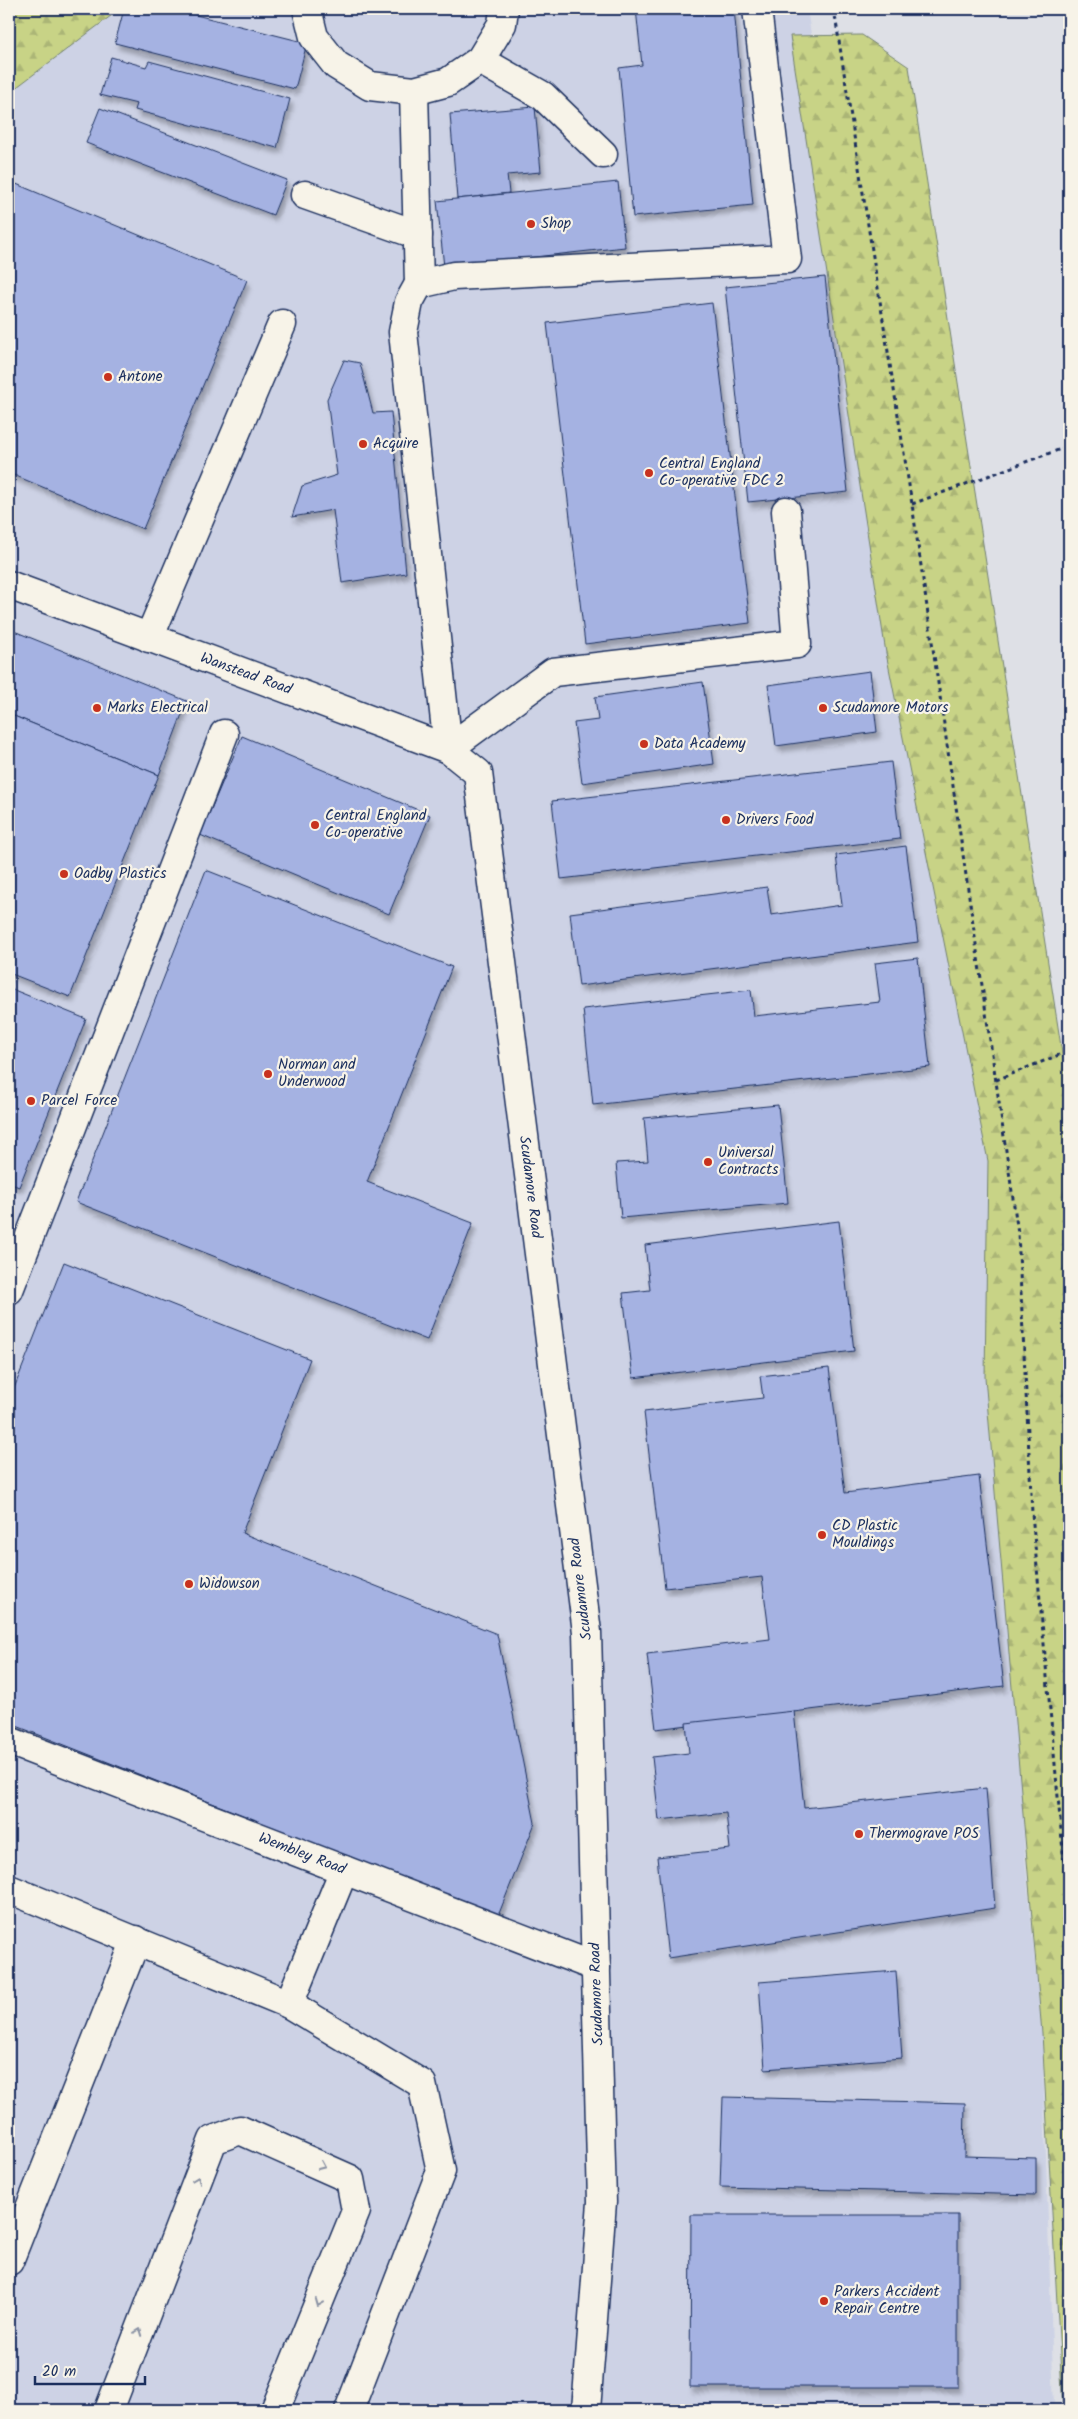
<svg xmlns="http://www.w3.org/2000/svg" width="1078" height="2419" viewBox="0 0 1078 2419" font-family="Kalam,sans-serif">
<defs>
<pattern id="forest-firs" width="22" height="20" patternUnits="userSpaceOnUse" patternTransform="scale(1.25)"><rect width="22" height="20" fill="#c8d386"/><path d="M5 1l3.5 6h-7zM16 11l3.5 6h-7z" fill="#abb576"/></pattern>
<filter id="shadow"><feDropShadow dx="3" dy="5.5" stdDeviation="2.5" flood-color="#0004"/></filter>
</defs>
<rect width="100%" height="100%" fill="#dee0e6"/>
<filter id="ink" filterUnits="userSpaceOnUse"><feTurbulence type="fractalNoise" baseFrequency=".02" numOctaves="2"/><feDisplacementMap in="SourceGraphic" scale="10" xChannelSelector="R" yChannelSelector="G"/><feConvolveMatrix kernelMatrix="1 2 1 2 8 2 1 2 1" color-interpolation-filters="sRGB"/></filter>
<g filter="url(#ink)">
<polygon fill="#cdd2e5" points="9,9 807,9 988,1161 1025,1857 1042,2033 1054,2410 9,2410"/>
<g fill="url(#forest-firs)" stroke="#728172">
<polygon points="9,9 120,9 9,93"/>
<polygon points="862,35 909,67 1069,1098 1069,2410 1063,2410 1042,2033 985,1377 988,1161 886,653 790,36"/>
</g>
<g fill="#a5b2e2" stroke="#1b2f5e" filter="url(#shadow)">
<polygon points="124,9 172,9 307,43 295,89 115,43"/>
<polygon points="636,9 734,9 753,205 633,217 619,68 642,65"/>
<polygon points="111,57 146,67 149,61 290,99 277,148 135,110 137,104 100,95"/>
<polygon points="535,107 541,172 507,175 509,193 457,199 450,114"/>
<polygon points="100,108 287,180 273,215 86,143"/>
<polygon points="9,181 247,280 143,529 9,473"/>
<polygon points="618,182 625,247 444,267 437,201"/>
<polygon points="825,277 848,492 748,502 725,287"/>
<polygon points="712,303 750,623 585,644 547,323"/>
<polygon points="344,360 360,363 373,413 391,412 406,573 342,583 333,510 292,517 302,486 337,475 327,399"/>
<polygon points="9,629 187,701 159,775 9,714"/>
<polygon points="870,671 877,732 776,746 768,685"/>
<polygon points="703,682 714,764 582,783 574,723 598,720 595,697"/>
<polygon points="9,714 159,775 70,997 9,973"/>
<polygon points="242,736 430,815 389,914 200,835"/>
<polygon points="891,762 900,839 561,879 552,801"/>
<polygon points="906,846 918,942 579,986 570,913 767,887 771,915 842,905 836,855"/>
<polygon points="206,870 452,967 367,1182 473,1223 427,1340 76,1202"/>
<polygon points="918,958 930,1067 593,1105 583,1009 751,990 754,1016 880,1002 875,963"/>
<polygon points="9,988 86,1019 19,1187 9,1183"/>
<polygon points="778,1105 788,1203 621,1218 616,1163 648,1161 644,1118"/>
<polygon points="839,1221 854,1351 633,1378 623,1293 650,1290 645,1245"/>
<polygon points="64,1262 310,1359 242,1533 497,1634 535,1823 498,1916 9,1723 9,1401"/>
<polygon points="829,1368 845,1493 979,1476 1004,1686 656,1729 647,1654 770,1639 762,1577 665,1588 644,1412 763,1398 760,1376"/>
<polygon points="794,1711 804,1808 986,1788 995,1908 668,1958 657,1857 730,1849 726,1813 659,1820 652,1757 689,1753 686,1723"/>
<polygon points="896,1971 902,2058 765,2069 759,1982"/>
<polygon points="723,2097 965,2103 964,2156 1036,2158 1036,2195 720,2187"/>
<polygon points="691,2215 958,2215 958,2387 690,2387"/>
</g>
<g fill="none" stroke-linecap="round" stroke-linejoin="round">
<defs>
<g id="minor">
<polyline points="307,9 314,37 336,65 370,86 414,91 448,82 480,60 502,24 504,9"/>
<polyline points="480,60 543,96 603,154"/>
<polyline points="414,91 419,284"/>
<polyline points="305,195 418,235"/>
<polyline points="9,585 448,749 478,773 587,1632 602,2202 586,2410"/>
<polyline points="149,638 282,324"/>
<polyline points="448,749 403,332 409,302 419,284 454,276 787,259 757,9"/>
<polyline points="448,749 553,672 797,644 786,511"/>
<polyline points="9,1290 224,734"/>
<polyline points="9,1741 596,1967"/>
<polyline points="9,1889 289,2004 422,2084 441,2171 349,2410"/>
<polyline points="289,2004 344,1870"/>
<polyline points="9,2261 136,1940"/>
<polyline points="109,2410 213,2140 240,2130 350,2179 356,2211 275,2410"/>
</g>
</defs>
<use href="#minor" stroke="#1b2f5e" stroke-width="31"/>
<g stroke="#1b2f5e" stroke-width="3" stroke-dasharray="4 4" stroke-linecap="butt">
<polyline points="834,9 912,504 1018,1233 1032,1513 1069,1917"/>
<polyline points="912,504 1069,446"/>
<polyline points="996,1080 1069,1051"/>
</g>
<use href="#minor" stroke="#f7f3e8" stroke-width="28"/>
</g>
<defs><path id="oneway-chevron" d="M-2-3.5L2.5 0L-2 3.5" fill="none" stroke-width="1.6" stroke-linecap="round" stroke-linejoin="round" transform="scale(1.25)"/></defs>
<g stroke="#8991a3">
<use href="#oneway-chevron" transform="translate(322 2166) rotate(24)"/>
<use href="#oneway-chevron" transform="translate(197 2180) rotate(-69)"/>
<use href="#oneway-chevron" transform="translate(319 2303) rotate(112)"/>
<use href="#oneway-chevron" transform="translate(139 2332) rotate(-69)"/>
</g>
</g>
<g fill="#c8321e" stroke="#f7f3e8" stroke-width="2">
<circle cx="531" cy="224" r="5"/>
<circle cx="108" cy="377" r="5"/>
<circle cx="363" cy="444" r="5"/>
<circle cx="649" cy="473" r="5"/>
<circle cx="97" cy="708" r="5"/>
<circle cx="823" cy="708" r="5"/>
<circle cx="644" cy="744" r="5"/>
<circle cx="726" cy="820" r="5"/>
<circle cx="315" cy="825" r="5"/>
<circle cx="64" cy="874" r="5"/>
<circle cx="268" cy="1074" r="5"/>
<circle cx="31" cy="1101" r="5"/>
<circle cx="708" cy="1162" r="5"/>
<circle cx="822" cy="1535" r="5"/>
<circle cx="189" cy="1584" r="5"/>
<circle cx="859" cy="1834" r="5"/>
<circle cx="824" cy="2301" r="5"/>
</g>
<g text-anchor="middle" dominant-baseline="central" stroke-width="4.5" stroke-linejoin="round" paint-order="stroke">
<g font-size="15" fill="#1b2f5e" stroke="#f7f3e8" text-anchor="start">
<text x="541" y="224">Shop</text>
<text x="118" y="377">Antone</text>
<text x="373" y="444">Acquire</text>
<text x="659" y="464">Central England<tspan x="659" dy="17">Co-operative FDC 2</tspan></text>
<text x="107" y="708">Marks Electrical</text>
<text x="833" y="708">Scudamore Motors</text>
<text x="654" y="744">Data Academy</text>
<text x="325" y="816">Central England<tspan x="325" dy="17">Co-operative</tspan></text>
<text x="736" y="820">Drivers Food</text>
<text x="74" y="874">Oadby Plastics</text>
<text x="278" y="1065">Norman and<tspan x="278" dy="17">Underwood</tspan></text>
<text x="41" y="1101">Parcel Force</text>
<text x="718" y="1153">Universal<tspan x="718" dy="17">Contracts</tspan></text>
<text x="832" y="1526">CD Plastic<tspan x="832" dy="17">Mouldings</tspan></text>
<text x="199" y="1584">Widowson</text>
<text x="869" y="1834">Thermograve POS</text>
<text x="834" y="2292">Parkers Accident<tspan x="834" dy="17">Repair Centre</tspan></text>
</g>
<g font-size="15" fill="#1b2f5e" stroke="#f7f3e8">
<text transform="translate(246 674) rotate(20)">Wanstead Road</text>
<text transform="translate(530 1187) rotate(83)">Scudamore Road</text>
<text transform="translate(581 1589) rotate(-97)">Scudamore Road</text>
<text transform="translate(302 1854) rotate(21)">Wembley Road</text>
<text transform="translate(597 1994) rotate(-92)">Scudamore Road</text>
</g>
</g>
<rect width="1078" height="2419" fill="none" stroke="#f7f3e8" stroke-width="30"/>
<rect x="15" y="15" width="1048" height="2389" fill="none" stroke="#1b2f5e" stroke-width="2" filter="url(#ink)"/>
<path d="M35 2376v8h110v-8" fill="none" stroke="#1b2f5e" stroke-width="2.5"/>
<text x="42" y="2376" font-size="15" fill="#1b2f5e" stroke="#f7f3e8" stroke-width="4" paint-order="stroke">20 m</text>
</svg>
